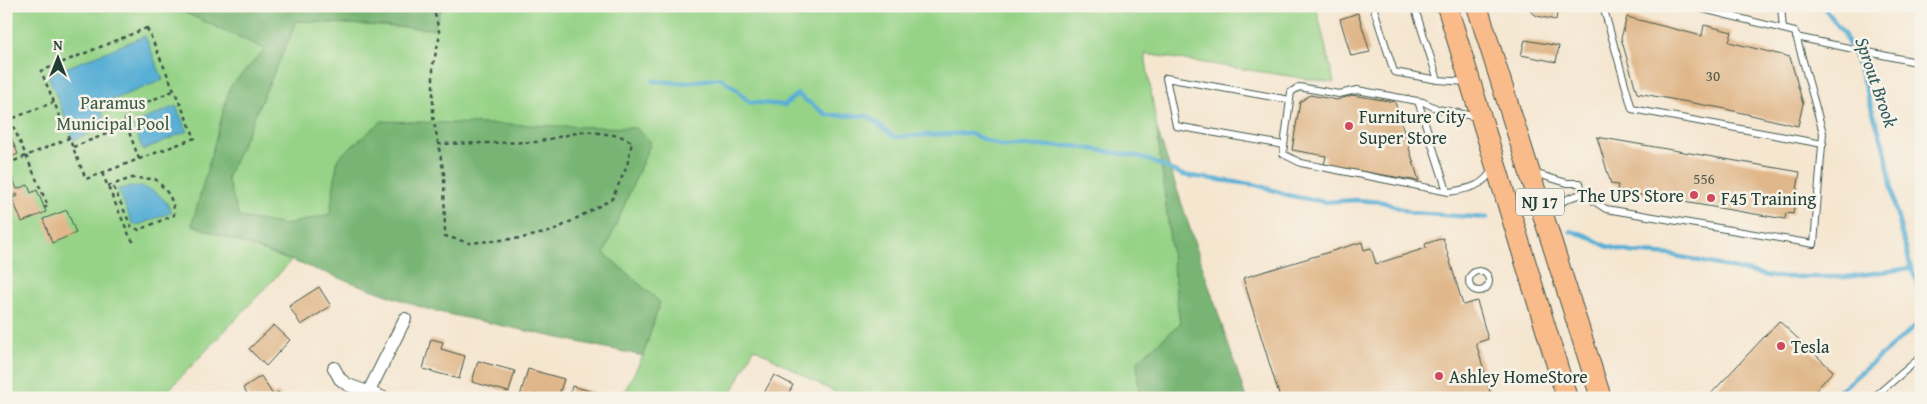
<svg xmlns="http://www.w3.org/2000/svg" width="1927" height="404" viewBox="0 0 1927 404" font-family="'Gentium Book Plus',serif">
<rect width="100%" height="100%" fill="#f7f3e8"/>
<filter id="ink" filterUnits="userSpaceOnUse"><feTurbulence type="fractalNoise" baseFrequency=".02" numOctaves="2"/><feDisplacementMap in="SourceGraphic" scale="10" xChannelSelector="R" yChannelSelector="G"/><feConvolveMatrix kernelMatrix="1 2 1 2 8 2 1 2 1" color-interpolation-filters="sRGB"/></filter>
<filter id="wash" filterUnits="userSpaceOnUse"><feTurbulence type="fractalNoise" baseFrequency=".0096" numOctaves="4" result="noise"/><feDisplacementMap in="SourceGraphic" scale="20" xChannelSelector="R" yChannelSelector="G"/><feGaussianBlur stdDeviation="1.12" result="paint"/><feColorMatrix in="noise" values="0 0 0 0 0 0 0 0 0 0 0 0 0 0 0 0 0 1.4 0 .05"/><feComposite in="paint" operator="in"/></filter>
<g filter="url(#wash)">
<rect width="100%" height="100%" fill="#f5e6d0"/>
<g fill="#96d387" stroke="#5a885e">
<polygon points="6,6 170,6 265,49 230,87 192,225 291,261 161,398 6,398"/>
<polygon points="442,6 1316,6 1334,83 1145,54 1157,129 1180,324 1137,361 1139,398 845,398 754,348 729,398 621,398 643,356 660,302 604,253 651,142 338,158 330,214 286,225 239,217 227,178 297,21 433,29"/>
</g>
<g fill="#78b574" stroke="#4c7954">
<polygon points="170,6 442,6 434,29 297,21 227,178 239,217 286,225 330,214 338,158 382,121 636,128 651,142 604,253 660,302 643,356 429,310 192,225 230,87 265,49"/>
<polygon points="1157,129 1246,398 1139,398 1137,361 1180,324"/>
</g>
<g fill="#59afd5" stroke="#3c7684">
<polygon points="145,36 163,80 99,105 107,126 74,140 48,75"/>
<polygon points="176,106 187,131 143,150 133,124"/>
<path d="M138,186c16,3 27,11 34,26l-34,13 -6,-2 -14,-34z"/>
</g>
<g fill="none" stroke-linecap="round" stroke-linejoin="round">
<g stroke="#59afd5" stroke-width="4.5">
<polyline points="1823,6 1844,34 1857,61 1886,154 1895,207 1911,268 1921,290"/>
<polyline points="653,81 683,83 720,78 736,89 749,102 785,105 797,94 827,115 868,116 894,137 968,133 1001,146 1073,146 1142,157 1183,175 1257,185 1291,196 1326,202 1355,200 1383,202 1412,213 1487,218"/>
<polyline points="1570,231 1585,235 1606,246 1630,252 1672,255 1773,277 1846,277 1911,268"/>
<polyline points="1831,398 1921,321"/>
</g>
</g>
<g id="blocks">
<g fill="#e0b78a">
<polygon points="1532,6 1558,6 1556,20 1537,16 1531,12"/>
<polygon points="1358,13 1370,52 1351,56 1340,19"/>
<polygon points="1627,17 1702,36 1704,25 1732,32 1729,42 1790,57 1803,104 1798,126 1721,108 1637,93 1621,38"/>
<polygon points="1525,40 1559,46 1556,62 1521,55"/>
<polygon points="1310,95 1337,100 1352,95 1395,102 1419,181 1324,165 1326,156 1292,150 1300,102"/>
<polygon points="6,126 18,154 6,159"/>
<polygon points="1597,137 1800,172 1793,214 1786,213 1785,219 1617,191 1618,185 1611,184"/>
<polygon points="6,162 17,189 28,185 31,193 37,190 46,212 22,222 12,198 18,196 17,194 6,198"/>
<polygon points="67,210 76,233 52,243 43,219"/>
<polygon points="1443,238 1463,305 1477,301 1488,339 1476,343 1492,398 1280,398 1243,278 1362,242 1364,250 1371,248 1376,264 1426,248 1425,244"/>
<polygon points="319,287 331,306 301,325 289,306"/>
<polygon points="1779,321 1833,371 1809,398 1707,398"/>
<polygon points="274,325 290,340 266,366 249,349"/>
<polygon points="431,339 443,342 441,349 465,356 459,379 423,369"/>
<polygon points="478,361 515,371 509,392 472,382"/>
<polygon points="528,369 564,379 558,398 548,398 536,394 535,398 520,396"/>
<polygon points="774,375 793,385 786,398 757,398 760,393 763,395"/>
<polygon points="261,376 273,395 278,392 282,398 250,398 243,388"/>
<polygon points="572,386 607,396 606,398 569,398"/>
<polygon points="1921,389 1921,398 1905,398"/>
</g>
</g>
</g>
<g filter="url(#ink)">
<use href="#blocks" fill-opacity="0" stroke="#3f564b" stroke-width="1"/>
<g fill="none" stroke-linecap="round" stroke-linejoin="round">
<defs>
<g id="service">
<polyline points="1373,6 1394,72 1438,80 1467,82"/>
<polyline points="1414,6 1438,80"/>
<polyline points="1603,6 1632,109 1823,144"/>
<polyline points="1781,6 1783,29"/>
<polyline points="1796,37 1921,63"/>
<polyline points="1418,101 1447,191"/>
<path d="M1477,117l-39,-8 -15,-7 -66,-12 -18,4 -40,-7 -8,5 -8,62 18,9 148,29c18,-3 35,-5 43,-23"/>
<polyline points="1284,145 1176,126 1166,78 1290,100"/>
<polyline points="1534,173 1567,183 1580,183 1583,194 1606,209 1814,244 1823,133 1795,32 1691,6"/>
<path d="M1547,214c12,-11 21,-17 36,-20"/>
<circle cx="1479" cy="281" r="10"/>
<polyline points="1873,398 1921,357"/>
</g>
<g id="minor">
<polyline points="334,368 340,379 348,385 384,398"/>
<polyline points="368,393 405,319"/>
</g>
<g id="trunk">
<polyline points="1447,6 1567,398"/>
<polyline points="1477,6 1601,398"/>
</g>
</defs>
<use href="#service" stroke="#3f564b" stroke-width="8"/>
<use href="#minor" stroke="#3f564b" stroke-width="14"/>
<use href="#trunk" stroke="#3f564b" stroke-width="22"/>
<g stroke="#3f564b" stroke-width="2.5" stroke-dasharray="4 4" stroke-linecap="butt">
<polyline points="433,6 440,35 433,65 433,117 444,174 445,236 469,243 522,238 553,231 612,199 627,166 632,142 620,136 585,131 536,142 438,144"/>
<polygon points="147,28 195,138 86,179 41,71"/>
<polyline points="10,119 48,206 44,208"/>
<polyline points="6,121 54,102"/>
<polyline points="73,147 127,126"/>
<polyline points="139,159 125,121 129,110 175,90"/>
<polyline points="7,164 69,138"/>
<polyline points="102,173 130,237 135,244"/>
<path d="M108,186l24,-8 23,1c10,9 20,21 19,36l-35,15 -8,-4 -18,-40"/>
</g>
<use href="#service" stroke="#fff" stroke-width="6"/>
<use href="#minor" stroke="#fff" stroke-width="12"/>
<use href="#trunk" stroke="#fabb8b" stroke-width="20"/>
</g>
</g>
<g fill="#d1495b" stroke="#f7f3e8" stroke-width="2">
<circle cx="1349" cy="126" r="5"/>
<circle cx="1694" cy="195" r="5"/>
<circle cx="1711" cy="198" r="5"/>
<circle cx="1781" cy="346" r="5"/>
<circle cx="1439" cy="376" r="5"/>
</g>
<g text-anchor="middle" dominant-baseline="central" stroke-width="5" stroke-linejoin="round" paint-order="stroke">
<g font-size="15" fill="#4f5c4a">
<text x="1713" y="75">30</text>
<text x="1704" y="178">556</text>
</g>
<rect fill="#f7f3e8" stroke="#60746a" stroke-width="1" x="1516" y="188.5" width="48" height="27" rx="4"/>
<g font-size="16" font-weight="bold" fill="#1f3d34">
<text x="1540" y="202">NJ 17</text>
</g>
<g font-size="18" fill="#375b45" stroke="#f7f3e8">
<text x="113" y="102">Paramus<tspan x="113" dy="21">Municipal Pool</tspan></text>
</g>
<g font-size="18" fill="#1f3d34" stroke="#f7f3e8" text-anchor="start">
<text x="1359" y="116">Furniture City<tspan x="1359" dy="21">Super Store</tspan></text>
<text x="1684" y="195" text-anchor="end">The UPS Store</text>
<text x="1721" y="198">F45 Training</text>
<text x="1791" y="346">Tesla</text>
<text x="1449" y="376">Ashley HomeStore</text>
</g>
<g font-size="19" font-style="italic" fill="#2e5a5c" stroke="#f7f3e8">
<text transform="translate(1877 82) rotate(71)">Sprout Brook</text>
</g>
</g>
<rect width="1927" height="404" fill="none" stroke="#f7f3e8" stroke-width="25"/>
<g transform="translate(58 58)" stroke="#f7f3e8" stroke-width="4" paint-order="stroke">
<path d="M0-4L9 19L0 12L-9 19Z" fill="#1f3d34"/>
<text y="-8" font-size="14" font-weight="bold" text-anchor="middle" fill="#1f3d34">N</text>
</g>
</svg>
